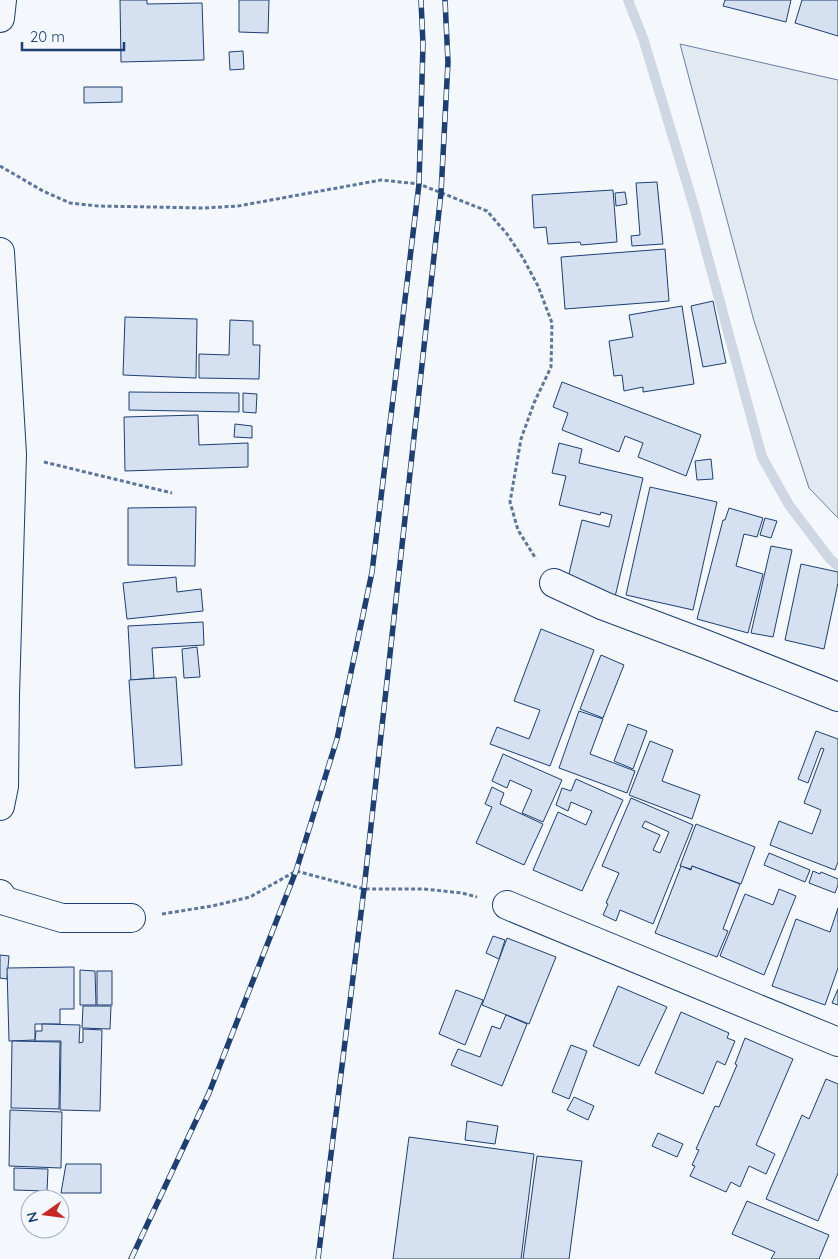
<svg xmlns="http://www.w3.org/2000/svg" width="838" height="1259" viewBox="0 0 838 1259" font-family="Quicksand,sans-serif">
<rect width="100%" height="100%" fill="#f4f7fb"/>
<polygon fill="#e3e9f0" stroke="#687fa3" points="680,44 838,80 838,518 809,488 754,321"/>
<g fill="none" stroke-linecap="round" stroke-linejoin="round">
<polyline stroke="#cfd7e4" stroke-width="10" points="628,0 643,38 695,210 762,457 789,505 830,559 838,566"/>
</g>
<g fill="#d5e0f0" stroke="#1d3f73" fill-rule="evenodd">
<polygon points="120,0 147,0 147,4 202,3 204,60 121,62"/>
<polygon points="239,0 269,0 268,33 239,32"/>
<polygon points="725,0 791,0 786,22 723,6"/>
<polygon points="802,0 838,0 838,36 795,23"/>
<polygon points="243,51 244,69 230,70 229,52"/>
<polygon points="84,87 122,87 122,102 84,103"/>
<polygon points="657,182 663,244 632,246 631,236 640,235 636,183"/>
<polygon points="613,190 617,242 581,245 580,242 548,244 546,227 534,228 532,195"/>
<polygon points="625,192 627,204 616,206 615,193"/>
<polygon points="665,249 669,301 565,309 561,257"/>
<polygon points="713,301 726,363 703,367 691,306"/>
<polygon points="682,306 694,384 643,392 643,387 624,391 622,375 614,376 609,341 633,337 629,315"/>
<polygon points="125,317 197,319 196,378 123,375"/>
<polygon points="230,320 253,321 253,345 260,345 259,379 199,378 199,354 229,355"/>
<polygon points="562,382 701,435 686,476 638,457 643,443 625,436 619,452 562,430 568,413 553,407"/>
<polygon points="129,392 239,393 239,412 129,410"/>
<polygon points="243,393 257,394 256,413 243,412"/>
<polygon points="198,415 199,445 248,443 248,467 125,471 124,417"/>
<polygon points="235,424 252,426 252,438 234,437"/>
<polygon points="559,443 582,449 579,463 643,478 615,597 566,586 582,520 609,527 612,515 601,512 600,515 559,505 566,476 552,473"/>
<polygon points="711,459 713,479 697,480 695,461"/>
<polygon points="650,487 717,502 693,610 626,595"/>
<polygon points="196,507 195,566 128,565 128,508"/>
<polygon points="729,508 763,518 757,537 744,534 736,566 763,574 748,633 697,619 723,520 725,520"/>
<polygon points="765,518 777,521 771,538 760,535"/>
<polygon points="771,546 792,550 773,637 751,633"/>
<polygon points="801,564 838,572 838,583 824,649 785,640"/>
<polygon points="176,577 177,592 201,589 203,611 127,619 123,583"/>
<polygon points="203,622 204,645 152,648 154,678 131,680 128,626"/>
<polygon points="541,629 594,650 550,766 490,744 497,727 529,739 540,710 514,701"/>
<polygon points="197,647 200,677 184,678 182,649"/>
<polygon points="601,655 624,665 603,718 580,709"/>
<polygon points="176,677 182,765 135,768 129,680"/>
<polygon points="579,711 603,719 590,754 635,771 627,793 559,768"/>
<polygon points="628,724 647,731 633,769 614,761"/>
<polygon points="816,731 838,739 838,862 835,870 770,845 779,821 812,834 821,810 804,803 824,749 821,748 808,783 798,779"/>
<polygon points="650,741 673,750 662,781 700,795 692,819 629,795"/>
<polygon points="503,754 562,780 543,822 522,813 532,790 510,780 507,788 492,781"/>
<polygon points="576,779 623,800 582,891 533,870 558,812 586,825 592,811 571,802 568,811 556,805 562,788 571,791"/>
<polygon points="492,787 504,793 500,804 543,824 524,865 476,843 492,807 485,804"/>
<path d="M631,798l62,27 -40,99 -33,-14 -4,11 -13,-6 5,-11 -2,-1 13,-30 -17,-7zM645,821l24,11 -9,21 -7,-3 7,-15 -18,-8z"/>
<polygon points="696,824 755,847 741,884 692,866 691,869 680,866"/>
<polygon points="769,853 810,870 805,882 764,865"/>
<polygon points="681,866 691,870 692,866 740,884 723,929 728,931 717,957 655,933"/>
<polygon points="813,871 820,874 821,872 838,879 838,885 835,893 809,883"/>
<polygon points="779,889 796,896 764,975 720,956 745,894 773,905"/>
<polygon points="838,908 838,968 825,1005 772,986 796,919 830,932"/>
<polygon points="493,936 505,940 499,959 486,953"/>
<polygon points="507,938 556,957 529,1024 482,1005"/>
<polygon points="0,955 9,956 7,979 0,978"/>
<polygon points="74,967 74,1009 60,1009 60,1024 35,1024 35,1040 9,1041 7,968"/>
<polygon points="80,970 95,971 96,1005 80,1005"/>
<rect x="97" y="971" width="15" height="34"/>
<polygon points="618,986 667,1007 639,1066 593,1046"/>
<polygon points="838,989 838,1005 832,1003"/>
<polygon points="456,990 483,1000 465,1045 439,1034"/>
<polygon points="83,1006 111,1006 110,1029 82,1028"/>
<polygon points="681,1012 729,1033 727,1038 735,1041 725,1065 717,1061 703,1094 655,1073"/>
<polygon points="506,1015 527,1024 502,1086 451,1065 458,1049 480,1057 492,1026 500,1029"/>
<polygon points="42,1024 80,1025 79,1043 83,1042 83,1029 102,1030 100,1111 60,1110 61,1041 35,1041 36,1031 42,1031"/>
<polygon points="745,1038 793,1059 756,1145 775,1154 766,1174 749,1166 740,1187 731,1182 726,1192 690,1176 695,1166 692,1165 699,1150 696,1149 715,1106 719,1107 737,1065 735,1064"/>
<polygon points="12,1041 60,1042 59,1109 11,1108"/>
<polygon points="571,1045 587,1051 569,1099 552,1092"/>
<polygon points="826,1079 838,1084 838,1173 818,1221 766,1199 802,1115 809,1119"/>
<polygon points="574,1097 594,1106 588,1120 567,1110"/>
<polygon points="10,1110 62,1112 61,1168 9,1166"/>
<polygon points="467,1121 498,1126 495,1144 465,1140"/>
<polygon points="658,1133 683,1144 677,1157 652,1146"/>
<polygon points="409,1137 534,1154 521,1259 393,1259"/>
<polygon points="537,1156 582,1161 569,1259 523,1259"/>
<polygon points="66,1164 101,1164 101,1193 61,1193"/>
<polygon points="14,1168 48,1169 47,1191 14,1190"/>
<polygon points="747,1201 829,1235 819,1259 771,1259 775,1252 732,1234"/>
</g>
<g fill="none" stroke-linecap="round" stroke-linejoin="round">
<defs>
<g id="street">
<polyline points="0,18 2,0"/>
<polyline points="0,252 12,454 5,695 4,786 0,806"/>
<polyline points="554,583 604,606 705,644 838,697"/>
<polyline points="0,894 5,901 62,918 131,918"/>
<polyline points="507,905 838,1042"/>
</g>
</defs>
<use href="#street" stroke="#1d3f73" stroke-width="30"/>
<g stroke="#5e769c" stroke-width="3" stroke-dasharray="4 2.5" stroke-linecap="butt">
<polyline points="0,166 43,191 70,203 98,206 204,208 238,206 381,180 419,184 487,211 507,234 523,258 538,286 552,323 551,367 534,403 521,439 510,502 518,530 536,559"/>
<polyline points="44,462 172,493"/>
<polyline points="162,914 212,906 250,897 296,871 364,889 424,889 462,893 477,897"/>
</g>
<use href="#street" stroke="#f4f7fb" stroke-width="28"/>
<defs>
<g id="rail">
<polyline points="131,1259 209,1093 296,871 337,739 372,572 419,184 423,44 421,0"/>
<polyline points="318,1259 364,889 441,193 448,62 445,0"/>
</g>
</defs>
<use href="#rail" stroke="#1d3f73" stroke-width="5.5"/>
<use href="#rail" stroke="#f4f7fb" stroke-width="4" stroke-dasharray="11" stroke-linecap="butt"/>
</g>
<g transform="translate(45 1214) rotate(256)"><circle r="24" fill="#f4f7fb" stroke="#9eadc5"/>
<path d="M0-4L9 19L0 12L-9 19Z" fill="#c62828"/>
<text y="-8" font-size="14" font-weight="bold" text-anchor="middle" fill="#1d3f73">N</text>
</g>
<path d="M22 42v8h102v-8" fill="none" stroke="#1d3f73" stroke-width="2.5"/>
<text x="30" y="42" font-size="15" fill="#1d3f73" stroke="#f4f7fb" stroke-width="4" paint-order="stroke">20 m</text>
</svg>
